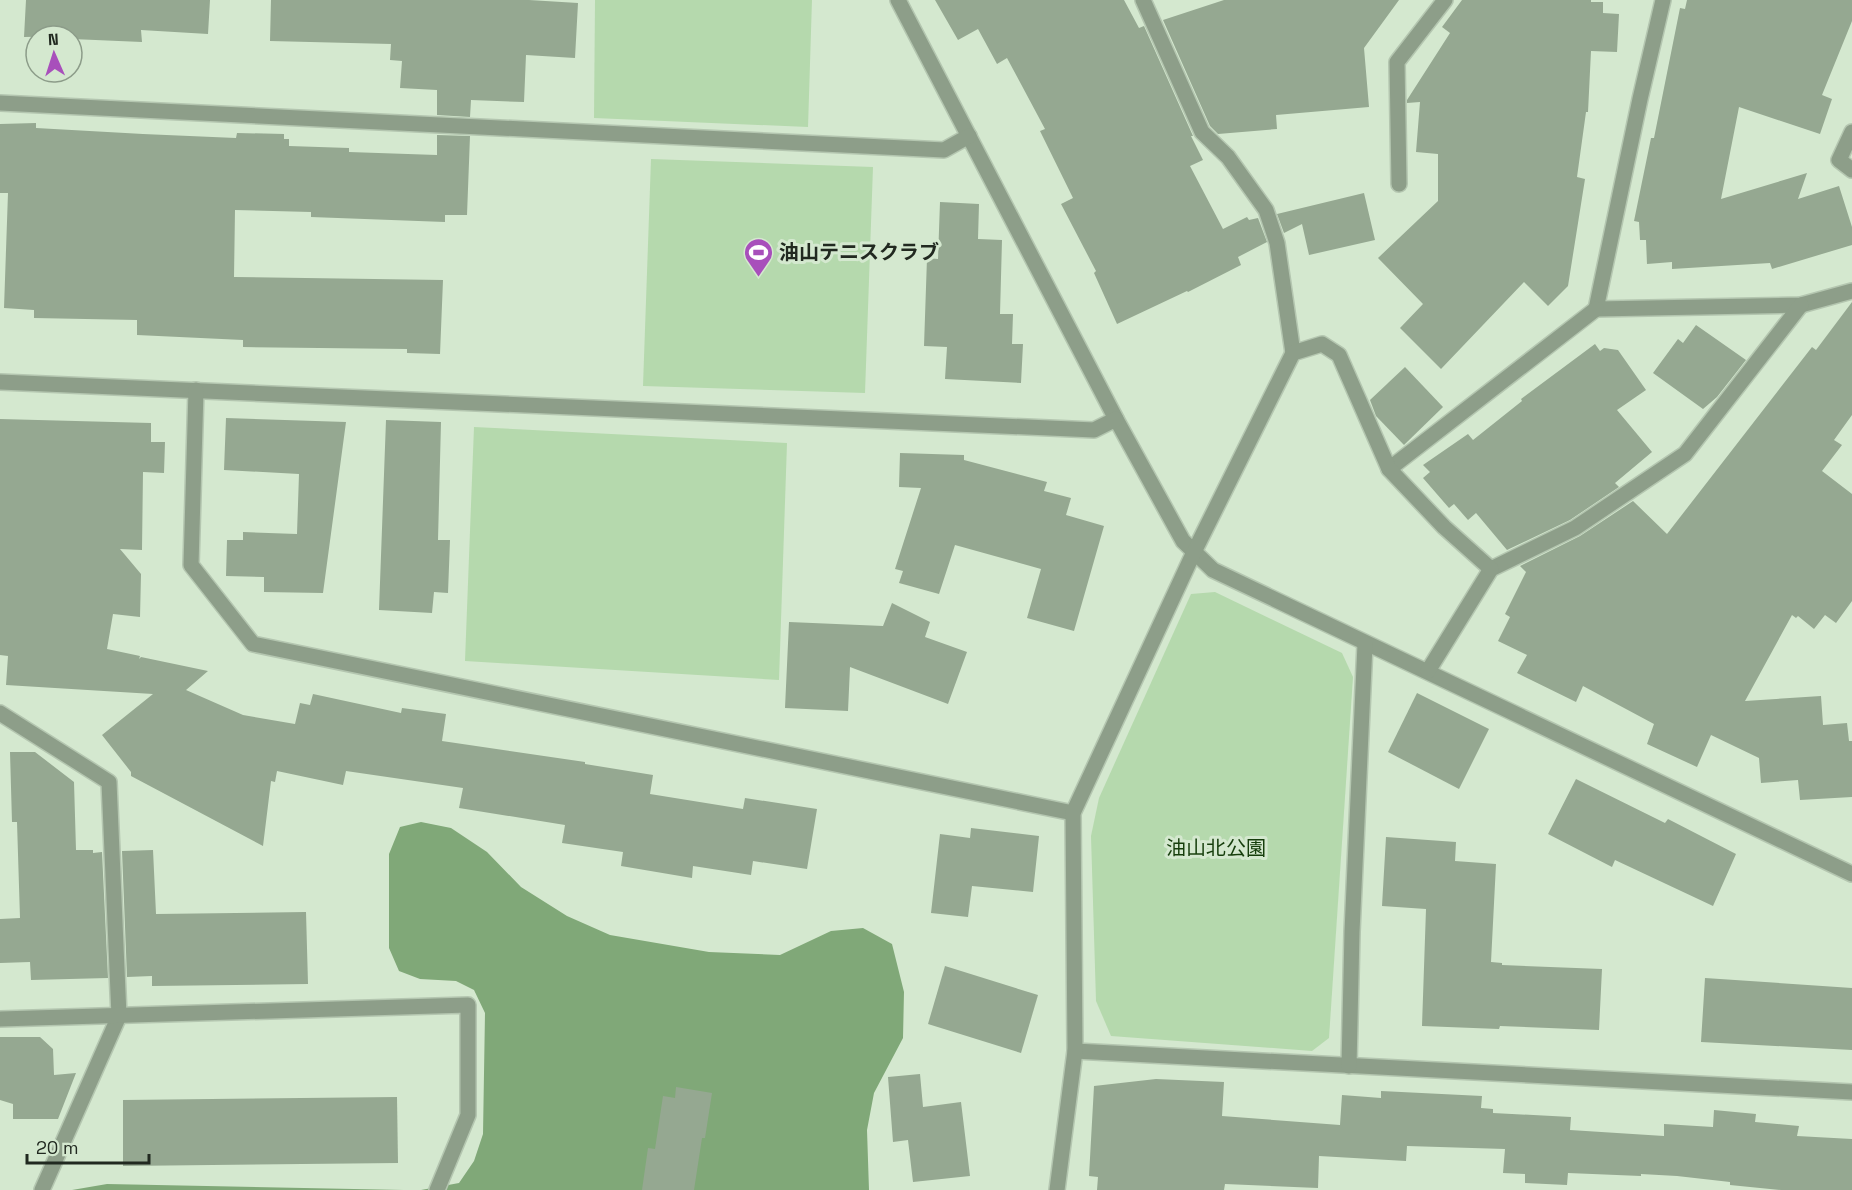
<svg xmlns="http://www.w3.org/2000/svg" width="1852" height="1190" viewBox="0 0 1852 1190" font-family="'Space Grotesk','Noto Sans JP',sans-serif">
<rect width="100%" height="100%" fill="#d4e8cf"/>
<g fill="#b5d9ad">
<polygon points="595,0 812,0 808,127 594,118"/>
<polygon points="651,159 873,167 865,393 643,386"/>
<polygon points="474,427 787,443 779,680 465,661"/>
<polygon points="1215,592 1342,653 1353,677 1329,1038 1312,1051 1111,1036 1096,1001 1091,836 1099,798 1191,594"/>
</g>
<g fill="#80a878">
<polygon points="421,822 451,828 487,852 521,887 567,916 610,935 709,952 780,955 831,931 863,928 892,944 904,992 903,1038 874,1093 867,1130 869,1190 421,1190 459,1183 474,1161 483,1134 485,1013 474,990 456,981 420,979 399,971 389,948 389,854 400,827"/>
<polygon points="107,1184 404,1190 72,1190"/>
</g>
<g fill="#95a891">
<polygon points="26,0 210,0 208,34 141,30 142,42 72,39 72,36 24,37"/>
<polygon points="271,0 529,0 578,3 575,58 526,55 524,102 471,100 470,117 437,115 437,90 400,88 402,61 390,60 391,44 270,41"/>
<polygon points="935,0 1124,0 1139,28 1144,26 1193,136 1191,136 1203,160 1190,166 1223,229 1247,217 1249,220 1258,218 1267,242 1238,257 1241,265 1188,292 1187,291 1117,324 1094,273 1096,271 1061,204 1073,198 1040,131 1045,129 1007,58 997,64 978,29 958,40"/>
<polygon points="1224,0 1399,0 1364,48 1369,107 1276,115 1277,129 1218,134 1210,126 1163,20"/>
<polygon points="1462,0 1591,0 1591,2 1603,2 1603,13 1619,14 1617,52 1591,51 1588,112 1586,112 1577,177 1585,179 1568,286 1548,306 1524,282 1441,369 1400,328 1423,304 1378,258 1438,201 1438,154 1416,152 1420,102 1407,103 1407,100 1450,33 1442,27"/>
<polygon points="1687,0 1852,0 1852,21 1822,95 1832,99 1820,134 1739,107 1721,199 1807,173 1798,199 1839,186 1852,227 1852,245 1772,269 1770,263 1672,269 1672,262 1647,264 1646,240 1640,240 1639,222 1634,221 1651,138 1654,138 1680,8 1685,9"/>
<polygon points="36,123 36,128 143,134 236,138 237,133 284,134 284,139 289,139 289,146 349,148 349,152 437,155 437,135 470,136 467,215 445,215 445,222 311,217 311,212 235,210 234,277 443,280 440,354 407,353 407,349 243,347 243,340 137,335 137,320 34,318 34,310 4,308 8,193 0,193 0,124"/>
<polygon points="1364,193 1375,240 1309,255 1302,224 1284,233 1277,214"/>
<polygon points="940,202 979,204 978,239 1002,240 1000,314 1013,314 1012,344 1023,344 1021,383 945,379 947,347 924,346 927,258 938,259"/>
<polygon points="1852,302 1852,415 1834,440 1842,445 1822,471 1852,494 1852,601 1836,623 1825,615 1814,629 1798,616 1796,618 1792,615 1745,701 1821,696 1823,725 1847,723 1849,741 1852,741 1852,797 1800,800 1798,780 1761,783 1759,758 1711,735 1697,767 1647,744 1654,724 1583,686 1576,702 1517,673 1527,655 1498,641 1510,617 1505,614 1526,572 1520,566 1580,536 1633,501 1667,534 1812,347 1816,350"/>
<polygon points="1696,325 1746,360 1717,397 1703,409 1653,373 1678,339 1683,343"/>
<polygon points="1595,344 1600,351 1604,348 1618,350 1646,390 1617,410 1652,452 1615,483 1619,487 1570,520 1507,550 1476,513 1468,520 1454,504 1449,508 1423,478 1430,472 1423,465 1468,434 1473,440 1522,401 1521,399"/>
<polygon points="1405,367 1443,407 1404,445 1376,416 1370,400"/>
<polygon points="226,418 346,422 323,593 264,592 264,577 226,576 227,540 243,540 243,532 297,534 299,474 224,470"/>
<polygon points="0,419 151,423 151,442 165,442 164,473 143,472 142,550 120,549 141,574 140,617 113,614 107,649 140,656 139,659 141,657 208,671 186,690 243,715 295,724 300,703 310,705 313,694 401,713 402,708 446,714 442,741 585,762 585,764 653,775 650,794 743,809 745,798 817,809 807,869 753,861 751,875 693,866 692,878 621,866 623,852 562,843 565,825 459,808 463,788 346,771 343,785 277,771 275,782 271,781 263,846 131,776 131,772 102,735 153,694 6,685 8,656 0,655"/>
<polygon points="386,420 441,422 438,540 450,540 448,593 434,592 432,613 379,610"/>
<polygon points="900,453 964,455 964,460 1047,482 1044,491 1071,498 1066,515 1104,526 1074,631 1027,618 1041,569 955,545 939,594 899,583 903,571 895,569 921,488 899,487"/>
<polygon points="892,603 930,622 925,637 967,652 948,704 850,667 848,711 785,708 789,622 883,626"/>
<polygon points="1417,693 1489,729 1459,789 1388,752"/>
<polygon points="10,752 35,752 74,782 76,850 93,850 93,853 102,852 108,978 31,980 30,962 0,963 0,919 20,918 17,822 12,822"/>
<polygon points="1576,779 1665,823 1668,819 1736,854 1713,906 1615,860 1612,867 1548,834"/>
<polygon points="971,828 1039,836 1033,892 972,886 968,917 931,913 940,834 970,838"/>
<polygon points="1386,837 1456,842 1455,861 1496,864 1491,962 1502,963 1502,965 1602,969 1599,1030 1500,1026 1499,1029 1422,1026 1426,909 1382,906"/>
<polygon points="153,850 156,914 306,912 308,984 152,986 152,976 127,977 122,851"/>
<polygon points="945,966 1038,995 1021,1053 928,1024"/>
<polygon points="1705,978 1852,988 1852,1050 1701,1042"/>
<polygon points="0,1037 40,1037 53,1049 54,1075 76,1073 58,1119 13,1119 13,1104 0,1100"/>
<polygon points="920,1074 923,1107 961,1102 970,1176 913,1182 908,1140 893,1142 888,1077"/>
<polygon points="1156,1079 1224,1082 1222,1116 1340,1125 1342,1095 1381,1098 1381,1091 1482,1096 1481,1108 1493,1109 1493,1113 1571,1117 1570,1130 1664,1136 1664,1124 1713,1127 1714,1110 1756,1114 1755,1122 1799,1126 1797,1136 1852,1139 1852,1190 1781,1190 1730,1185 1730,1182 1677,1176 1641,1174 1641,1176 1568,1173 1567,1185 1525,1183 1525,1174 1503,1173 1505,1149 1407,1146 1406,1161 1319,1156 1318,1188 1225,1184 1224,1190 1097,1190 1098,1177 1089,1176 1094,1086"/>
<polygon points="676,1087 712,1093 705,1138 702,1138 694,1190 642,1190 648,1148 655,1149 663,1096 675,1098"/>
<polygon points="397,1097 398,1163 123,1166 123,1100"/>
</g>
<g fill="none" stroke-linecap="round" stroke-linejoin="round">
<defs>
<polyline id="service" points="1852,132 1839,160 1852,170"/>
<g id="minor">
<polyline points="898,0 1116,419 1183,541 1213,570 1852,874"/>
<polyline points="1143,0 1202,132 1228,157 1266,210 1277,243 1293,353"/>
<polyline points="1663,0 1640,99 1596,309 1801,305 1852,291"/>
<polyline points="0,103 944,150 969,136"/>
<polyline points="1399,184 1397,62 1445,0"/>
<polyline points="0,382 1094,430 1116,419"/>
<polyline points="196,390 191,565 253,644 1073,813"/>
<polyline points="1389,469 1596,309"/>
<polyline points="1428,671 1491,569 1575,528 1685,454 1801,305"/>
<polyline points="0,713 109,782 119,1016 42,1190"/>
<polyline points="0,1019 468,1005 468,1115 437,1190"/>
<polyline points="1075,1051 1852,1092"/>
<polyline points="1349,1066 1352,932 1365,644"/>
<polyline points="1057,1190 1075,1051 1073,813 1194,552 1293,353 1322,344 1339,355 1389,469 1444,527 1491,569"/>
</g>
</defs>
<use href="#service" stroke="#b4c6b0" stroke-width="18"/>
<use href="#minor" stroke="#b4c6b0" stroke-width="18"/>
<use href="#service" stroke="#8d9e89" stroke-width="15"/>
<use href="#minor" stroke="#8d9e89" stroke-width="15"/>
</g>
<defs>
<symbol id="stadium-pin" viewBox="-11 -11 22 30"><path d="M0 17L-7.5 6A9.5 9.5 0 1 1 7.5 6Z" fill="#a84fbb" stroke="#d4e8cf"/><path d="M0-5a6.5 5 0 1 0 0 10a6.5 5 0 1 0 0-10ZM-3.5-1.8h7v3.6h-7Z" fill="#fff"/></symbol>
</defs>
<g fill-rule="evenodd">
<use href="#stadium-pin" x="742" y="236" width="33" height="45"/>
</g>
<g text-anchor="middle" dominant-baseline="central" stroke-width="6" stroke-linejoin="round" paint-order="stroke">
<g font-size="20" font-weight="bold" fill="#212920" stroke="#d4e8cf" text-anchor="start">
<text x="779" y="252">油山テニスクラブ</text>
</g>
<g font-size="20" fill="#163e0c" stroke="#d4e8cf">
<text x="1216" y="848">油山北公園</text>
</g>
</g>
<g transform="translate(54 54) rotate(357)"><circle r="28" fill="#d4e8cf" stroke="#8c9c89" stroke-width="1.5"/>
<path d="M0-4.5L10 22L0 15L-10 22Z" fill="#a84fbb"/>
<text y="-9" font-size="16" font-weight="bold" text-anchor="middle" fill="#212920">N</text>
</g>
<path d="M27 1154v9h122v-9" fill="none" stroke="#212920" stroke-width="3"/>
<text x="36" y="1154" font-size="18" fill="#212920" stroke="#d4e8cf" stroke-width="4.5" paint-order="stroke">20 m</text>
</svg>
